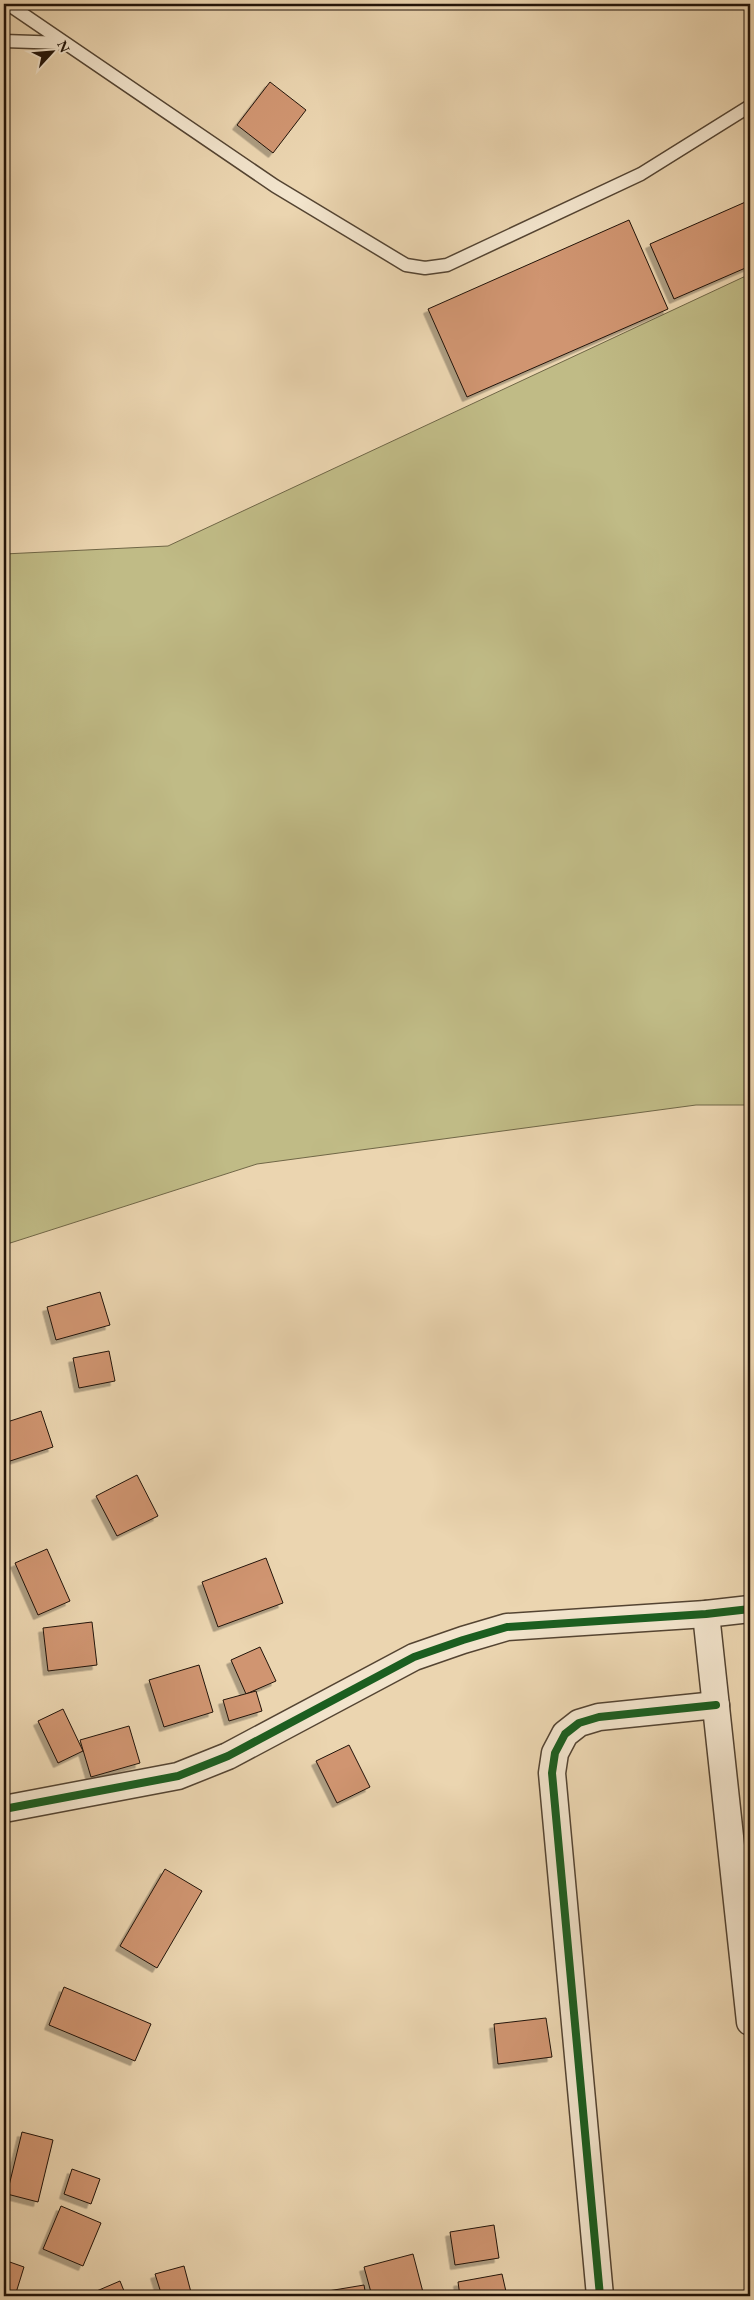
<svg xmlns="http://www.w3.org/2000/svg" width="754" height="2300" viewBox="0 0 754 2300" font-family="'EB Garamond',serif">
<defs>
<filter id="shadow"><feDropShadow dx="-4.5" dy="4.5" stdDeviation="0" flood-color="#0004"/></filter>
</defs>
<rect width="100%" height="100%" fill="#ebd5b0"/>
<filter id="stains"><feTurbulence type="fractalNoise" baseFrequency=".004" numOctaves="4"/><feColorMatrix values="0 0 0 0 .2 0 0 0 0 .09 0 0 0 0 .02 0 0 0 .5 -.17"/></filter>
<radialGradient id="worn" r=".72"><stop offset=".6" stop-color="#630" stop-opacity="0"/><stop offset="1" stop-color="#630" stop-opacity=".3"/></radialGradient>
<polygon fill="#c0bb86" stroke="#706747" points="750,274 750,1105 696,1105 257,1164 4,1245 4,554 168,546"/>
<g fill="#d09571" stroke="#211308" filter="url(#shadow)">
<polygon points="270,82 306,110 273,153 237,125"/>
<polygon points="750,200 750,266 674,299 650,244"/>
<polygon points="629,220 668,309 467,397 428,309"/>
<polygon points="100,1292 110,1325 56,1340 47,1307"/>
<polygon points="109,1351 115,1381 79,1388 73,1358"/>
<polygon points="41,1411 53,1447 4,1463 4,1423"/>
<polygon points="137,1475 158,1516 117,1536 96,1496"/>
<polygon points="47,1549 70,1601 38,1615 15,1563"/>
<polygon points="266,1558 283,1603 218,1627 202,1582"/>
<polygon points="92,1622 97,1665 48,1671 43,1628"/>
<polygon points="260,1647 276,1681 246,1694 231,1660"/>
<polygon points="199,1665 213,1712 164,1727 149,1680"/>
<polygon points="256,1691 262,1711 229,1721 223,1700"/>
<polygon points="63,1709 83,1751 58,1763 38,1721"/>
<polygon points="129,1726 140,1763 91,1777 80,1740"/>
<polygon points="349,1745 370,1787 337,1803 316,1761"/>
<polygon points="165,1869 202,1891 157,1968 120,1946"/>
<polygon points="64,1987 151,2024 135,2061 49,2025"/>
<polygon points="546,2018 552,2057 498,2064 494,2024"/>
<polygon points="22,2132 53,2140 38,2202 7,2194"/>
<polygon points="72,2169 100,2179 91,2204 64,2194"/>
<polygon points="61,2206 101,2223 83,2266 43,2249"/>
<polygon points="494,2225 499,2258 455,2265 450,2232"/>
<polygon points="413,2254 424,2296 372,2296 364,2267"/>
<polygon points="4,2260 24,2267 15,2296 4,2296"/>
<polygon points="184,2266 192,2296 162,2296 155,2274"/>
<polygon points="502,2274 507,2296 460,2296 458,2282"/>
<polygon points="120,2281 126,2296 94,2296 92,2293"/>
<polygon points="364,2285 366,2296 298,2296"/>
</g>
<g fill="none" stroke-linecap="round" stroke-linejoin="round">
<defs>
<g id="service">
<polyline points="8,4 275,186 406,265 425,268 447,265 641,174 750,106"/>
<polyline points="4,41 64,43"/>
</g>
<g id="minor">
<polyline points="706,1614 750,2022"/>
<polyline points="4,1809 178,1776 228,1756 414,1657 463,1640 507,1627 706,1614 750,1609"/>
<polyline points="600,2296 552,1773 555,1753 565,1734 579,1723 599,1717 716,1705"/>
</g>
</defs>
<use href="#service" stroke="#544432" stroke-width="15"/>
<use href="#minor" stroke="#544432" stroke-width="29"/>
<use href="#service" stroke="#f2e4cc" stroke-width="12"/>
<use href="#minor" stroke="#f2e4cc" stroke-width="26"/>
<defs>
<g id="cycleway">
<polyline points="4,1809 178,1776 228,1756 414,1657 463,1640 507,1627 706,1614 750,1609"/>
<polyline points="600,2296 552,1773 555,1753 565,1734 579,1723 599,1717 716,1705"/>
</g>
</defs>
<use href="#cycleway" stroke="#f2e4cc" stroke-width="11"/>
<use href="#cycleway" stroke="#1b5e20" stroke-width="8"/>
</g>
<rect width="754" height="2300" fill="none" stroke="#ebd5b0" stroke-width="20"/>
<rect x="5" y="5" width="744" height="2290" fill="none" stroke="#211308" stroke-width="2.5"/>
<rect x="10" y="10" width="734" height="2280" fill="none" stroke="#211308"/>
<g transform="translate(52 52) rotate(64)" stroke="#f2e4cc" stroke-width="4" paint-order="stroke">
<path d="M0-4L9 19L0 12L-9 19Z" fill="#211308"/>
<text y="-8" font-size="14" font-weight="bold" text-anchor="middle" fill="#211308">N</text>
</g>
<rect width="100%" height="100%" filter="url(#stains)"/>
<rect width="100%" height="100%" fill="url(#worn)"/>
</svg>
